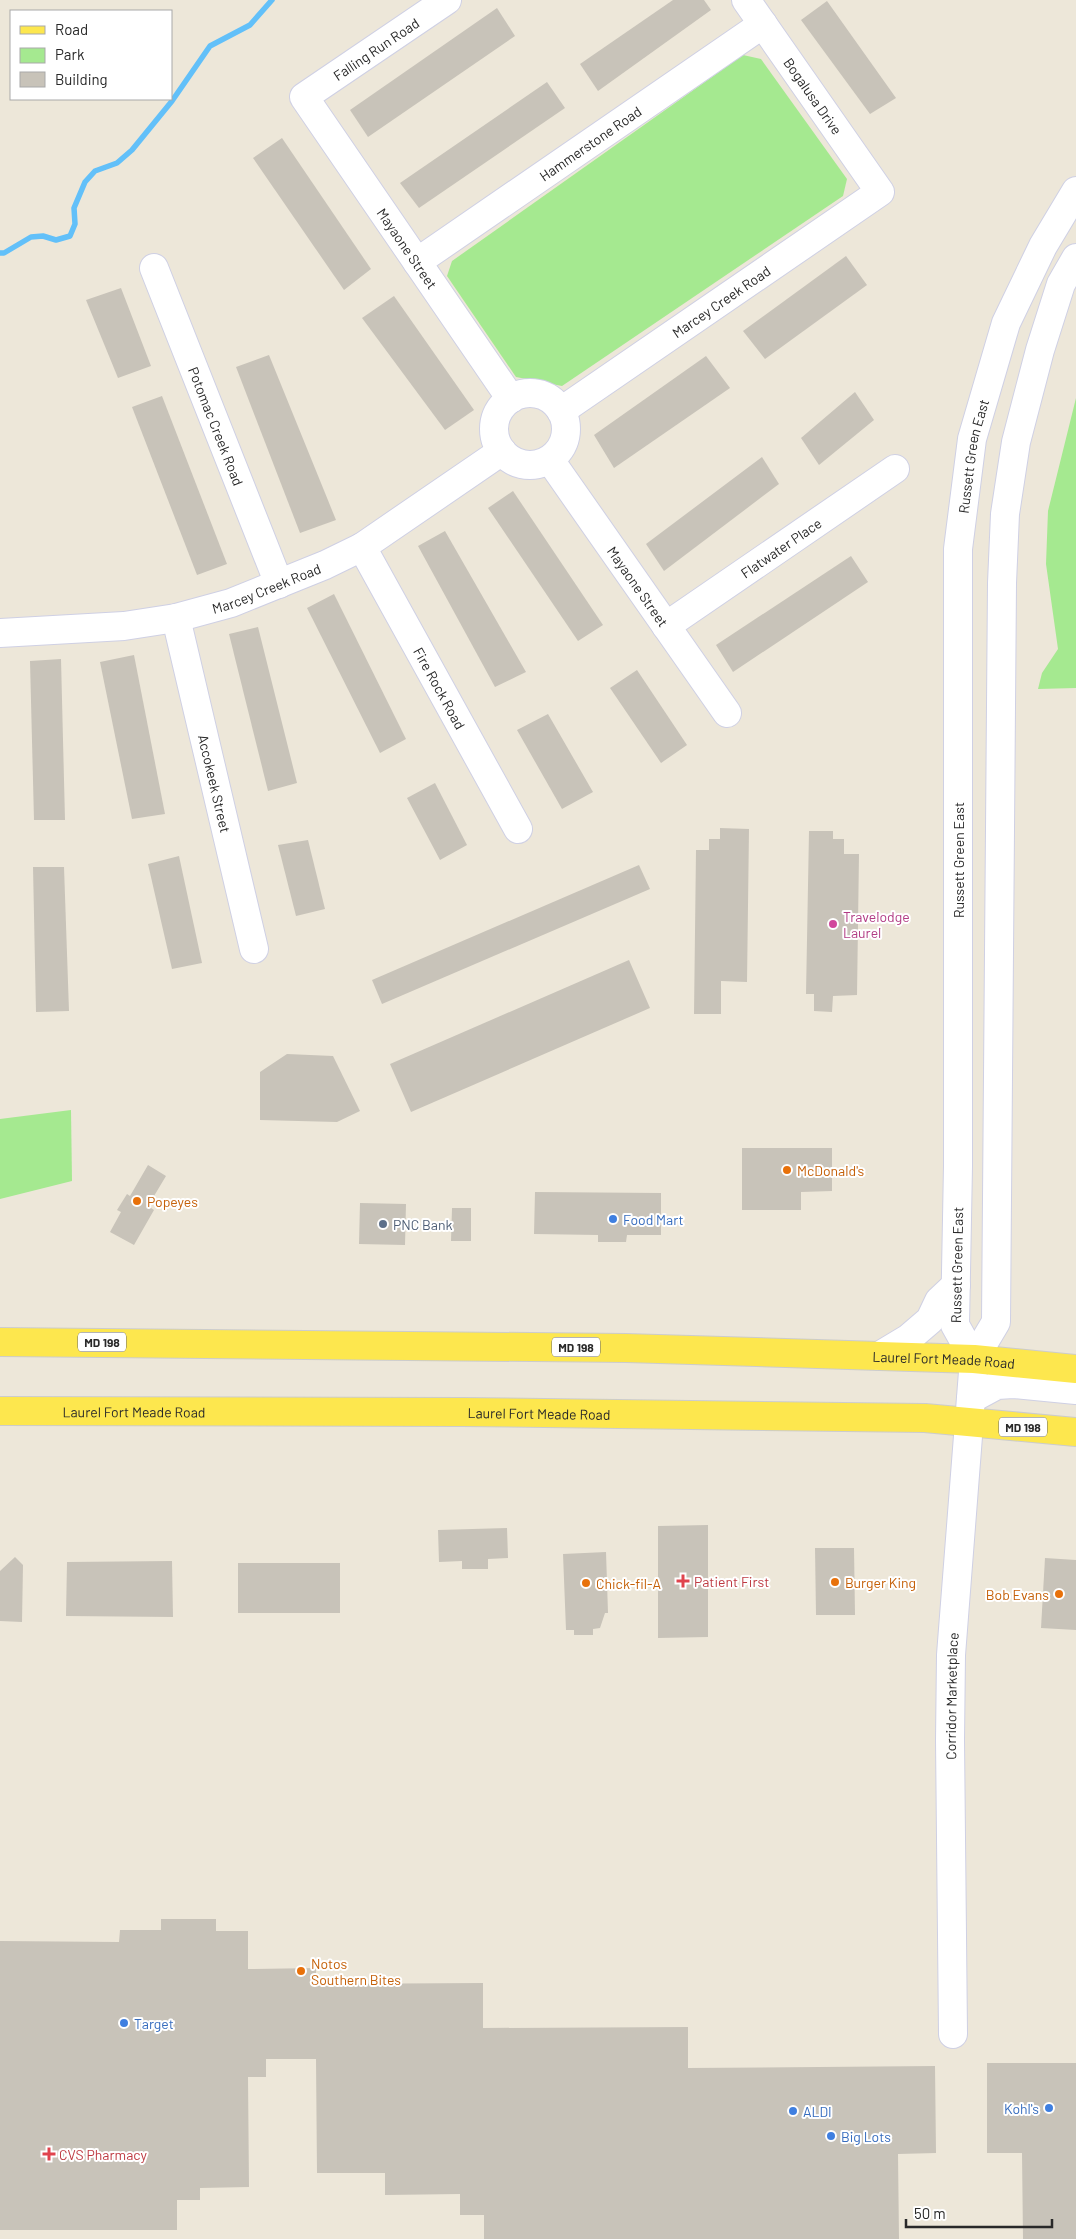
<svg xmlns="http://www.w3.org/2000/svg" width="1076" height="2239" viewBox="0 0 1076 2239" font-family="Barlow,sans-serif">
<rect width="100%" height="100%" fill="#ede7d9"/>
<g fill="#a5e990">
<polygon points="743,55 761,59 847,179 843,196 562,386 516,377 447,276 452,261"/>
<polygon points="1076,398 1076,688 1038,689 1042,673 1058,649 1046,564 1048,511"/>
<polygon points="71,1110 72,1181 0,1199 0,1119"/>
</g>
<g fill="none" stroke-linecap="round" stroke-linejoin="round">
<polyline stroke="#62c0f9" stroke-width="5.5" points="0,253 4,253 31,237 43,236 56,240 70,236 75,224 74,208 85,182 95,171 117,163 132,150 172,101 210,46 250,25 272,0"/>
</g>
<g fill="#c8c3b9">
<polygon points="673,0 704,0 711,10 598,91 580,64"/>
<polygon points="827,1 896,98 870,114 801,20"/>
<polygon points="497,8 515,36 368,137 350,110"/>
<polygon points="547,82 565,108 419,208 400,183"/>
<polygon points="282,138 371,269 344,290 253,158"/>
<polygon points="846,256 867,285 765,359 743,331"/>
<polygon points="121,288 151,366 118,378 86,300"/>
<polygon points="394,296 474,410 445,430 362,318"/>
<polygon points="269,355 336,520 300,533 236,367"/>
<polygon points="706,356 730,388 614,468 594,435"/>
<polygon points="855,392 874,420 819,465 801,438"/>
<polygon points="162,396 227,564 197,575 132,407"/>
<polygon points="762,457 779,484 664,571 646,544"/>
<polygon points="513,491 603,625 578,641 488,508"/>
<polygon points="445,531 526,672 495,687 418,546"/>
<polygon points="851,556 868,582 733,672 716,645"/>
<polygon points="334,594 406,739 380,753 307,608"/>
<polygon points="258,627 297,783 268,791 229,634"/>
<polygon points="134,655 165,814 132,819 100,662"/>
<polygon points="61,659 65,820 34,820 30,661"/>
<polygon points="637,670 687,745 661,763 610,688"/>
<polygon points="548,714 593,792 562,809 517,730"/>
<polygon points="435,783 467,845 440,860 407,798"/>
<polygon points="720,828 749,829 747,982 721,981 721,1014 694,1014 696,850 709,850 709,839 720,839"/>
<polygon points="809,831 833,831 833,839 844,839 844,854 859,854 857,995 833,996 832,1012 814,1011 814,994 806,994"/>
<polygon points="308,840 325,909 296,916 278,845"/>
<polygon points="179,856 202,963 172,969 148,864"/>
<polygon points="639,865 650,889 382,1004 372,980"/>
<polygon points="33,867 64,867 69,1011 36,1012"/>
<polygon points="629,960 650,1008 411,1112 390,1064"/>
<polygon points="287,1054 333,1056 360,1111 337,1122 260,1120 260,1072"/>
<polygon points="742,1148 832,1148 832,1191 801,1192 801,1210 742,1210"/>
<polygon points="148,1165 166,1176 148,1206 154,1210 134,1245 110,1232 121,1212 117,1210 127,1194 130,1196"/>
<polygon points="535,1192 661,1193 661,1235 627,1235 626,1242 598,1242 598,1235 534,1234"/>
<polygon points="360,1203 406,1204 405,1245 359,1244"/>
<polygon points="452,1208 471,1208 471,1241 451,1241"/>
<polygon points="708,1525 708,1637 658,1638 658,1526"/>
<polygon points="507,1528 508,1558 488,1559 488,1569 462,1569 462,1561 439,1562 438,1530"/>
<polygon points="815,1548 854,1548 855,1615 816,1615"/>
<polygon points="606,1552 608,1613 605,1613 600,1628 593,1629 593,1635 574,1635 574,1630 566,1630 563,1554"/>
<polygon points="15,1557 23,1565 22,1622 0,1621 0,1571"/>
<polygon points="1045,1558 1076,1560 1076,1630 1041,1628"/>
<polygon points="172,1561 173,1617 66,1616 67,1562"/>
<rect x="238" y="1563" width="102" height="50"/>
<polygon points="161,1919 216,1919 216,1931 248,1931 248,1969 316,1968 316,1984 483,1983 483,2028 688,2027 688,2068 935,2066 936,2153 898,2154 899,2239 484,2239 484,2215 460,2215 460,2194 385,2195 385,2173 317,2173 316,2059 266,2059 266,2077 248,2077 249,2187 200,2188 200,2200 177,2200 177,2230 0,2230 0,1941 119,1942 120,1930 161,1930"/>
<polygon points="987,2063 1076,2063 1076,2239 1023,2239 1022,2153 987,2153"/>
</g>
<g fill="none" stroke-linecap="round" stroke-linejoin="round">
<defs>
<g id="minor">
<path id="s1" d="M447,0l-143,97 207,302"/>
<path id="s2" d="M417,262l346,-238"/>
<path id="s3" d="M154,268l125,316"/>
<circle cx="530" cy="429" r="36"/>
<path id="s4" d="M561,411l319,-219 -134,-192"/>
<path id="s5" d="M550,460l177,253"/>
<path id="s6" d="M362,547l156,282"/>
<path id="s7" d="M176,618l78,331"/>
<path id="s8" d="M666,626l229,-157"/>
<path id="s9" d="M0,633l124,-7 52,-8 55,-15 94,-38 37,-18 140,-96"/>
<polyline points="879,1356 909,1338 930,1320 939,1301 956,1285"/>
<path id="s10" d="M974,1359l-19,-34 3,-159v-617l14,-110 34,-116 37,-77 33,-55"/>
<polyline points="971,1399 997,1385 1013,1384 1076,1390"/>
<path id="s11" d="M953,2034l-3,-294 1,-85 23,-296 22,-37 6,-739 3,-69 11,-72 24,-92 21,-66 15,-26"/>
</g>
<g id="major">
<path id="s12" d="M0,1342l626,6 348,11 102,10"/>
<path id="s13" d="M0,1411l462,1 463,6 151,14"/>
</g>
</defs>
<use href="#minor" stroke="#cfd0e4" stroke-width="30"/>
<use href="#major" stroke="#ccc" stroke-width="30"/>
<use href="#minor" stroke="#fff" stroke-width="28"/>
<use href="#major" stroke="#fde74e" stroke-width="28"/>
</g>
<circle fill="#d1479c" stroke="#fff" stroke-width="2" cx="833" cy="924" r="5"/>
<g fill="#e8710a" stroke="#fff" stroke-width="2">
<circle cx="787" cy="1170" r="5"/>
<circle cx="137" cy="1201" r="5"/>
<circle cx="835" cy="1582" r="5"/>
<circle cx="586" cy="1583" r="5"/>
<circle cx="1059" cy="1594" r="5"/>
<circle cx="301" cy="1971" r="5"/>
</g>
<g fill="#3f7fe0" stroke="#fff" stroke-width="2">
<circle cx="613" cy="1219" r="5"/>
<circle cx="124" cy="2023" r="5"/>
<circle cx="1049" cy="2108" r="5"/>
<circle cx="793" cy="2111" r="5"/>
<circle cx="831" cy="2136" r="5"/>
</g>
<circle fill="#5c6f8a" stroke="#fff" stroke-width="2" cx="383" cy="1224" r="5"/>
<g fill="#e0444e" stroke="#fff" stroke-width="2">
<path d="M680.5 1573.5h5v5h5v5h-5v5h-5v-5h-5v-5h5z"/>
<path d="M46.5 2146.5h5v5h5v5h-5v5h-5v-5h-5v-5h5z"/>
</g>
<g text-anchor="middle" dominant-baseline="central" stroke-width="4" stroke-linejoin="round" paint-order="stroke">
<g fill="#fff" stroke="#696969" stroke-width="1">
<rect x="78" y="1332.5" width="48" height="19" rx="4"/>
<rect x="552" y="1337.5" width="48" height="19" rx="4"/>
<rect x="999" y="1417.5" width="48" height="19" rx="4"/>
</g>
<g font-size="12" font-weight="bold" fill="#292929">
<text x="102" y="1342">MD 198</text>
<text x="576" y="1347">MD 198</text>
<text x="1023" y="1427">MD 198</text>
</g>
<g font-size="14" fill="#292929" stroke="#fff">
<text transform="translate(376 49) rotate(-34)">Falling Run Road</text>
<text transform="translate(813 96) rotate(55)">Bogalusa Drive</text>
<text stroke="none"><textPath href="#s2" startOffset="210">Hammerstone Road</textPath></text>
<text stroke="none"><textPath href="#s1" startOffset="356">Mayaone Street</textPath></text>
<text stroke="none"><textPath href="#s4" startOffset="194">Marcey Creek Road</textPath></text>
<text stroke="none"><textPath href="#s3" startOffset="170">Potomac Creek Road</textPath></text>
<text stroke="none"><textPath href="#s10" startOffset="909">Russett Green East</textPath></text>
<text stroke="none"><textPath href="#s8" startOffset="139">Flatwater Place</textPath></text>
<text stroke="none"><textPath href="#s5" startOffset="154">Mayaone Street</textPath></text>
<text stroke="none"><textPath href="#s9" startOffset="272">Marcey Creek Road</textPath></text>
<text stroke="none"><textPath href="#s6" startOffset="161">Fire Rock Road</textPath></text>
<text stroke="none"><textPath href="#s7" startOffset="170">Accokeek Street</textPath></text>
<text transform="translate(958 860) rotate(-90)">Russett Green East</text>
<text stroke="none"><textPath href="#s10" startOffset="99">Russett Green East</textPath></text>
<text stroke="none"><textPath href="#s12" startOffset="944">Laurel Fort Meade Road</textPath></text>
<text stroke="none"><textPath href="#s13" startOffset="134">Laurel Fort Meade Road</textPath></text>
<text stroke="none"><textPath href="#s13" startOffset="539">Laurel Fort Meade Road</textPath></text>
<text stroke="none"><textPath href="#s11" startOffset="338">Corridor Marketplace</textPath></text>
</g>
<g font-size="14" fill="#b23c85" stroke="#fff" text-anchor="start">
<text x="843" y="916">Travelodge<tspan x="843" dy="16">Laurel</tspan></text>
</g>
<g font-size="14" fill="#c56008" stroke="#fff" text-anchor="start">
<text x="797" y="1170">McDonald's</text>
<text x="147" y="1201">Popeyes</text>
<text x="845" y="1582">Burger King</text>
<text x="596" y="1583">Chick-fil-A</text>
<text x="1049" y="1594" text-anchor="end">Bob Evans</text>
<text x="311" y="1963">Notos<tspan x="311" dy="16">Southern Bites</tspan></text>
</g>
<g font-size="14" fill="#366cbe" stroke="#fff" text-anchor="start">
<text x="623" y="1219">Food Mart</text>
<text x="134" y="2023">Target</text>
<text x="1039" y="2108" text-anchor="end">Kohl's</text>
<text x="803" y="2111">ALDI</text>
<text x="841" y="2136">Big Lots</text>
</g>
<g font-size="14" fill="#4e5e75" stroke="#fff" text-anchor="start">
<text x="393" y="1224">PNC Bank</text>
</g>
<g font-size="14" fill="#be3a42" stroke="#fff" text-anchor="start">
<text x="694" y="1581">Patient First</text>
<text x="59" y="2154">CVS Pharmacy</text>
</g>
</g>
<rect x="10" y="10" width="162" height="90" fill="#ffffff" stroke="#a9a9a9"/>
<rect x="20" y="26" width="25" height="8" fill="#fde74e" stroke="#a9a9a9"/>
<text x="55" y="35" font-size="15" fill="#292929">Road</text>
<rect x="20" y="48" width="25" height="15" fill="#a5e990" stroke="#a9a9a9"/>
<text x="55" y="60" font-size="15" fill="#292929">Park</text>
<rect x="20" y="72" width="25" height="15" fill="#c8c3b9" stroke="#a9a9a9"/>
<text x="55" y="85" font-size="15" fill="#292929">Building</text>
<path d="M906 2219v8h146v-8" fill="none" stroke="#292929" stroke-width="2.5"/>
<text x="914" y="2219" font-size="15" fill="#292929" stroke="#ffffff" stroke-width="4" paint-order="stroke">50 m</text>
</svg>
